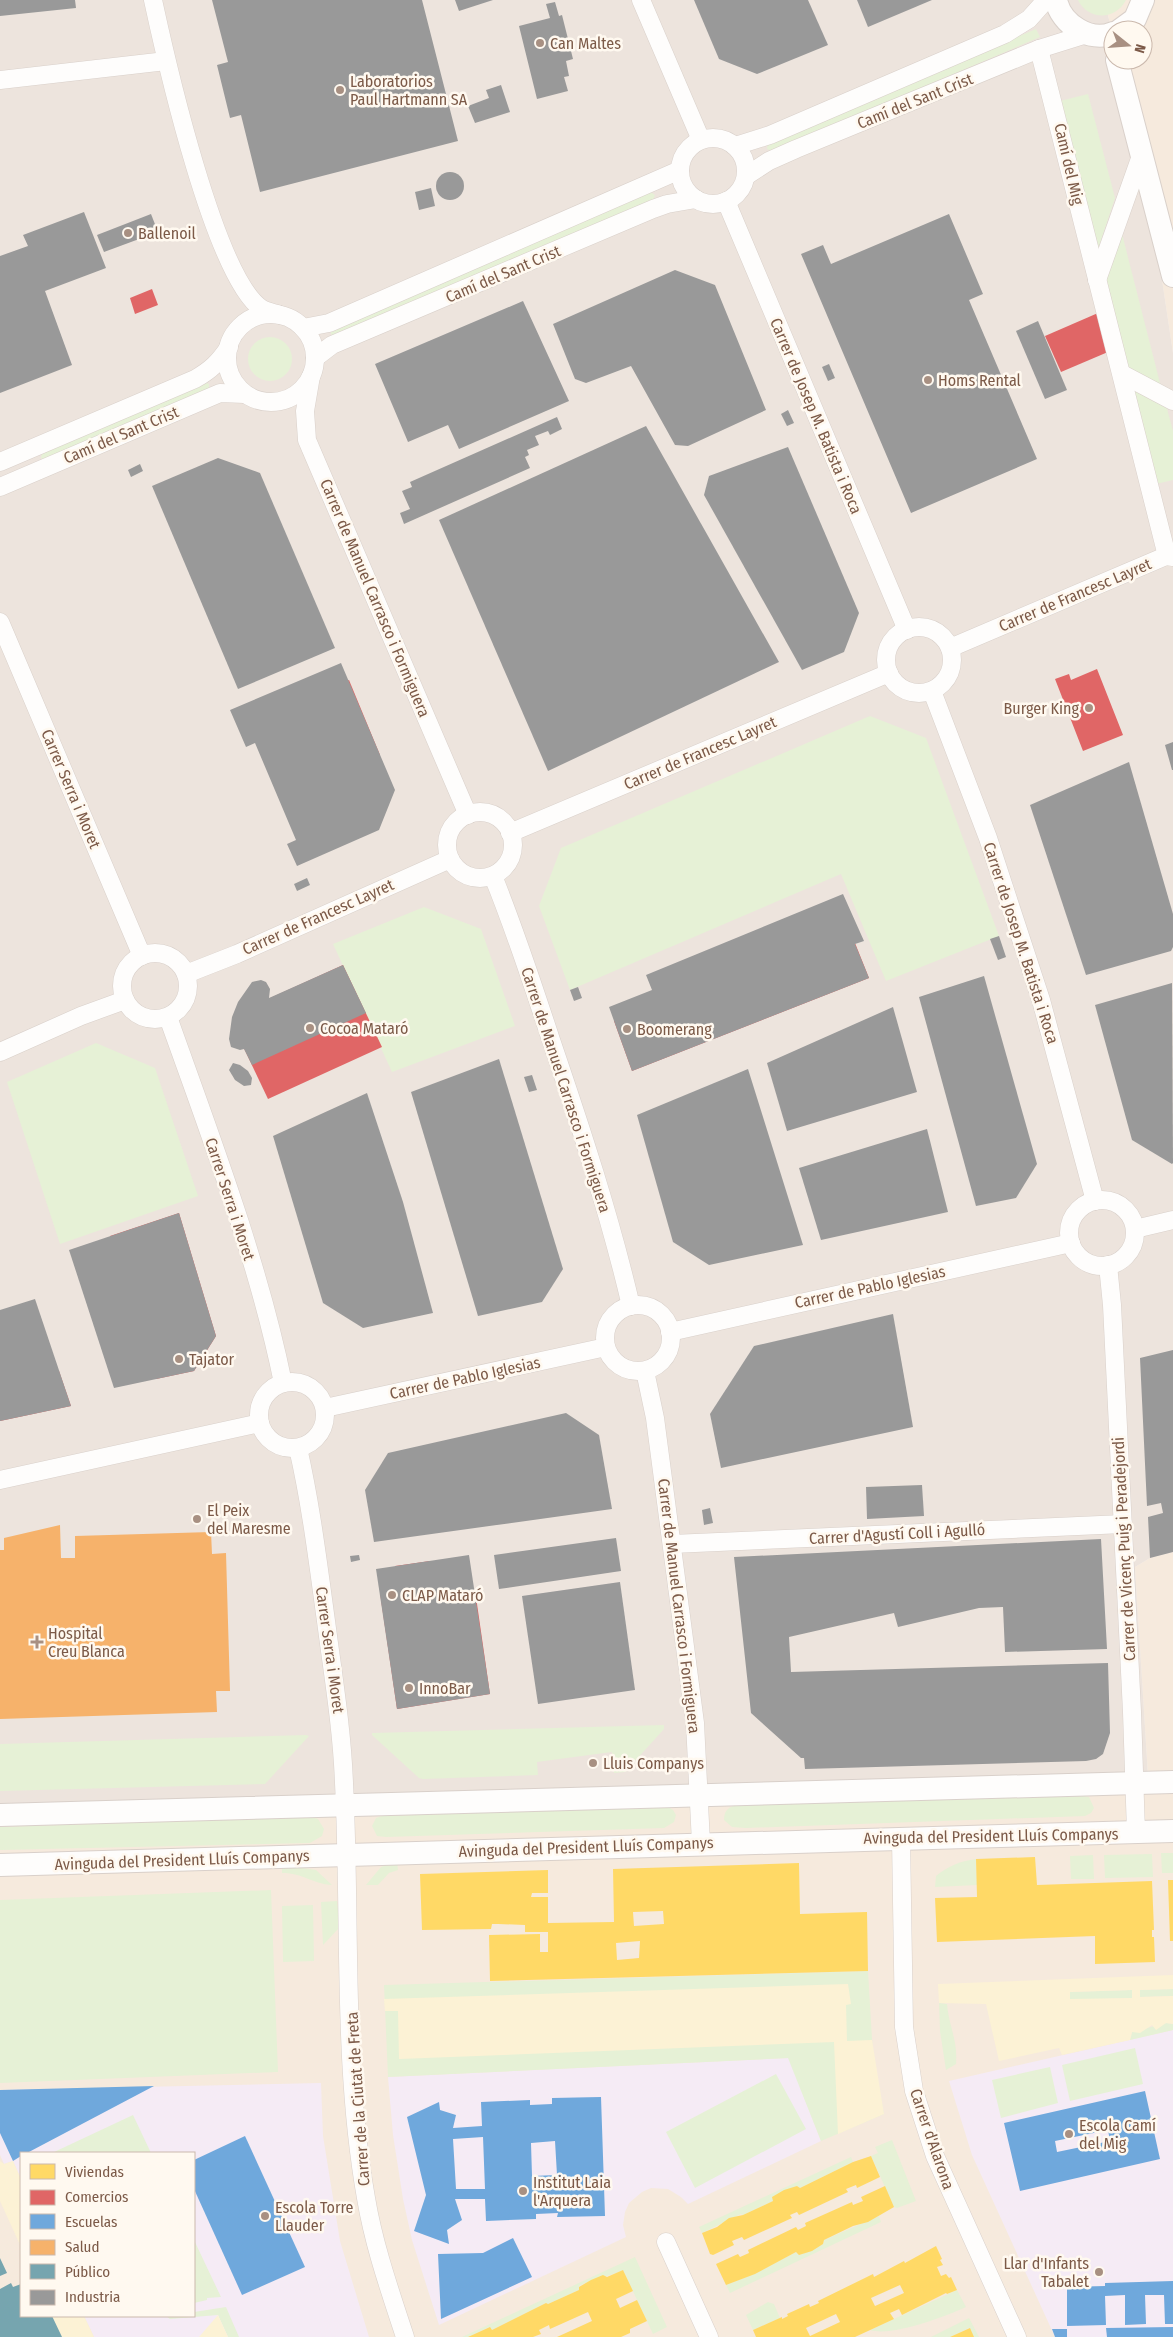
<svg xmlns="http://www.w3.org/2000/svg" width="1173" height="2337" viewBox="0 0 1173 2337" font-family="'Fira Sans Condensed',sans-serif">
<rect width="100%" height="100%" fill="#f9f4ed"/>
<g fill="#f6eadd" fill-rule="evenodd">
<polygon points="1104,0 1173,0 1173,353 1146,173 1119,60 1143,60 1143,30 1113,30 1113,35"/>
<path d="M1173,1552v785h-1173v-529l1148,-32 -13,-209 15,-9zM21,2153h173v163h-173z"/>
</g>
<polygon fill="#ede4dd" points="0,0 1104,0 1113,35 1113,60 1146,173 1173,353 1173,1552 1150,1558 1135,1567 1148,1776 0,1808"/>
<g fill="#f5ebf5">
<polygon points="1173,2030 1173,2337 1055,2337 972,2155 949,2081"/>
<polygon points="789,2058 821,2141 688,2204 681,2197 668,2189 651,2188 642,2192 629,2203 625,2212 623,2225 626,2237 439,2325 412,2240 403,2199 393,2135 388,2077"/>
<polygon points="321,2083 323,2136 340,2241 369,2337 94,2337 84,2316 194,2316 194,2153 21,2153 21,2179 13,2161 4,2164 0,2155 0,2090"/>
</g>
<g fill="#e6f1d6">
<path d="M1078,0h48c-10,20 -38,21 -48,0z"/>
<polygon points="1036,29 1040,37 773,151 767,149 768,142"/>
<polygon points="1088,94 1115,198 1097,252 1060,101"/>
<polygon points="650,192 655,195 653,200 332,336 330,331"/>
<polygon points="1120,226 1161,387 1128,368 1103,279"/>
<circle cx="270" cy="359" r="22"/>
<polygon points="204,382 209,384 209,389 44,460 41,458 42,453"/>
<polygon points="1131,386 1166,405 1173,431 1173,480 1156,484"/>
<polygon points="870,716 926,738 999,936 886,981 841,874 570,990 539,906 561,848"/>
<polygon points="424,907 481,929 515,1026 392,1072 333,944"/>
<polygon points="96,1043 155,1068 198,1196 60,1244 7,1082"/>
<polygon points="664,1725 664,1729 625,1772 614,1773 612,1752 537,1762 538,1775 423,1779 419,1778 372,1735 372,1733"/>
<polygon points="306,1735 309,1736 265,1784 0,1791 0,1744"/>
<path d="M1083,1796l6,1 5,11 -3,5 -6,3 -339,12 -14,-1 -8,-7c0,-10 5,-14 15,-15z"/>
<polygon points="668,1807 673,1810 676,1815 674,1822 664,1828 386,1837 377,1836 372,1826 376,1818 382,1816"/>
<polygon points="312,1817 318,1819 324,1829 322,1836 310,1843 0,1850 0,1827"/>
<polygon points="1161,1853 1173,1853 1173,1873 1162,1873"/>
<polygon points="1152,1854 1153,1877 1105,1878 1104,1855"/>
<polygon points="1093,1855 1094,1879 1071,1879 1070,1856"/>
<path d="M976,1859l1,26 -42,2 1,-11c12,-10 25,-15 40,-17z"/>
<polygon points="397,1861 398,1870 389,1873 378,1885 366,1885 381,1867"/>
<path d="M282,1865l34,5 16,15c-19,-1 -29,-12 -50,-12z"/>
<polygon points="271,1890 278,2072 0,2083 0,1900"/>
<polygon points="337,1901 340,1927 323,1945 321,1902"/>
<polygon points="313,1905 314,1961 283,1962 282,1906"/>
<polygon points="868,1971 873,2056 884,2114 821,2141 788,2058 388,2077 384,1985"/>
<polygon points="1173,1989 1173,1996 1140,1997 1140,1990"/>
<polygon points="1132,1990 1132,1998 1070,2000 1070,1992"/>
<path d="M939,2003l8,1c2,23 11,36 9,60l-10,6 -6,-39z"/>
<polygon points="1166,2023 1173,2024 1173,2030 1130,2040 1132,2032"/>
<polygon points="1135,2048 1143,2084 1070,2101 1062,2065"/>
<polygon points="1050,2067 1058,2103 1001,2118 992,2080"/>
<polygon points="776,2074 806,2129 695,2188 666,2132"/>
<polygon points="133,2115 151,2153 52,2153"/>
<polygon points="892,2140 916,2201 897,2208 894,2207 871,2156 878,2153 875,2147"/>
<polygon points="851,2157 853,2162 800,2188 797,2186 773,2201 743,2215 741,2214 702,2233 699,2227"/>
<polygon points="879,2216 881,2222 730,2293 726,2285 754,2274 796,2252 800,2255 823,2244 824,2240"/>
<polygon points="194,2240 221,2297 207,2298 207,2300 194,2303"/>
<path d="M635,2257l32,70 -14,7 -30,-64c-15,7 -30,9 -44,16v4l-31,14 -2,-1 -54,27 -3,-3 -21,10h-6z"/>
<path d="M957,2290l9,17c-22,10 -75,30 -96,23z"/>
<polygon points="768,2302 774,2304 780,2318 753,2330 746,2315"/>
<polygon points="226,2307 239,2337 228,2337 218,2315 170,2319 166,2316 194,2316 194,2312"/>
<polygon points="969,2318 979,2337 974,2337 969,2328 950,2337 931,2337"/>
</g>
<g fill="#fcf2d5" fill-rule="evenodd">
<path d="M1173,1975v14l-33,1v7l33,-1v28l-7,-1 -10,7 -4,-5 -12,8 -8,-1 -2,8 -68,15 -3,-7 -60,13 -13,-57 -47,-1 -1,-19zM1132,1990v8l-62,1v-7z"/>
<polygon points="848,1984 851,2004 846,2005 847,2041 872,2040 884,2114 838,2134 834,2042 399,2059 398,2011 385,2011 384,1999"/>
<polygon points="0,2161 4,2164 13,2161 21,2179 21,2247 0,2201"/>
<polygon points="218,2315 228,2337 199,2337"/>
<polygon points="52,2316 84,2316 94,2337 62,2337"/>
</g>
<g fill="#ffd966" fill-rule="evenodd">
<polygon points="1035,1857 1037,1885 1152,1881 1154,1930 1152,1930 1152,1937 1154,1937 1155,1962 1095,1964 1095,1936 937,1942 935,1898 977,1897 976,1859"/>
<path d="M799,1863l1,51 67,-2 1,59 -378,10 -1,-46 51,-1v18h8v-20h-23v-7l-27,-1h-6l-1,5 -69,1 -2,-56 128,-4v23h-16l-1,4h17v26l66,-1 -1,-53zM663,1911l1,13 -30,2 -1,-14zM640,1941l-1,17 -22,2 -1,-17z"/>
<polygon points="1168,1880 1173,1880 1173,1941 1170,1941"/>
<polygon points="871,2156 880,2177 857,2188 856,2185 846,2189 848,2192 799,2215 797,2212 790,2215 792,2218 744,2240 742,2237 732,2241 734,2245 713,2255 710,2254 702,2233 717,2227 729,2218 743,2215 773,2201 772,2197 784,2190 797,2186 800,2188 853,2162"/>
<polygon points="885,2186 894,2207 868,2222 853,2226 824,2240 823,2244 812,2251 799,2255 796,2252 755,2274 726,2285 716,2264 738,2254 740,2257 749,2253 748,2250 796,2227 798,2230 806,2226 805,2223 852,2202 853,2205 863,2201 861,2197"/>
<path d="M936,2246l6,13 -2,1 3,5 -6,2 4,9 5,-2 3,4 2,-1 6,13 -10,4 -1,-1 -44,22 -3,-6 -9,4 4,6 -39,18h-99l-3,-7 29,-13v2l6,-3 -1,-2 22,-10 1,3 9,-4 -1,-2 55,-27 1,3 30,-16 1,2zM900,2285l4,8 -29,13 -4,-8zM836,2314l4,8 -30,14 -4,-8z"/>
<polygon points="623,2270 633,2291 616,2299 620,2308 637,2300 647,2321 630,2329 630,2333 621,2337 557,2337 592,2321 588,2312 550,2329 549,2325 539,2330 541,2334 533,2337 468,2337 490,2327 492,2330 546,2303 548,2304 579,2290 579,2287 591,2280 603,2275 607,2277"/>
<polygon points="970,2328 974,2337 950,2337"/>
</g>
<g fill="#e06666">
<polygon points="152,289 158,305 135,314 130,298"/>
<polygon points="1098,313 1108,352 1061,372 1045,336"/>
<polygon points="1097,669 1123,735 1083,751 1055,679 1069,674 1071,680"/>
<polygon points="349,680 380,755 337,774 305,698"/>
<polygon points="849,928 869,978 632,1071 614,1021"/>
<polygon points="343,965 382,1047 268,1099 241,1042 255,1005"/>
<polygon points="179,1213 216,1336 194,1371 156,1379 110,1236"/>
<polygon points="28,1332 43,1375 59,1371 71,1406 0,1421 0,1341"/>
<polygon points="430,1561 432,1572 417,1575 421,1598 475,1590 490,1694 397,1709 380,1593 399,1591 395,1566"/>
</g>
<g fill="#6fa8dc" fill-rule="evenodd">
<polygon points="154,2086 27,2153 21,2153 21,2156 13,2161 0,2133 0,2090"/>
<path d="M1145,2091l15,68 -140,32 -16,-68zM1108,2130l2,11 -53,11 -2,-11z"/>
<path d="M601,2097l4,119 -48,1 1,-4 -22,1v5l-50,2 -1,-22h-30l7,21 -15,10 2,14 -35,-13 12,-36 -19,-78 32,-15 1,8 16,5 -3,13 29,-2 -1,-24 49,-2v5l22,-1v-6zM483,2137l2,52h-29l-3,-50zM555,2141l2,34 -25,1 -1,-33z"/>
<polygon points="245,2136 305,2267 242,2295 194,2189 194,2160"/>
<polygon points="513,2238 532,2277 441,2319 438,2254 483,2253"/>
<polygon points="1173,2281 1173,2324 1165,2324 1164,2295 1145,2295 1146,2324 1125,2325 1125,2295 1105,2296 1106,2325 1067,2326 1067,2287 1105,2286 1105,2283"/>
<polygon points="1173,2327 1173,2337 1107,2337 1106,2328"/>
<polygon points="1052,2329 1067,2329 1067,2337 1055,2337"/>
</g>
<polygon fill="#f6b26b" points="60,1525 61,1558 75,1558 75,1536 211,1532 212,1554 226,1553 230,1691 216,1691 217,1712 0,1719 0,1550 4,1550 4,1538"/>
<g fill="#76a5af">
<polygon points="0,2258 7,2273 0,2276"/>
<polygon points="11,2283 13,2287 21,2284 21,2316 52,2316 62,2337 0,2337 0,2289"/>
</g>
<g fill="#999">
<polygon points="0,0 75,0 76,8 0,16"/>
<polygon points="212,0 422,0 458,141 260,192 241,115 230,118 217,65 228,62"/>
<polygon points="455,0 493,0 459,11"/>
<polygon points="694,0 808,0 828,45 757,74 719,59"/>
<polygon points="857,0 932,0 868,27"/>
<polygon points="555,2 559,16 562,15 573,59 566,61 569,76 564,77 568,91 537,99 519,26 550,18 546,4"/>
<polygon points="501,85 510,112 475,123 468,106 489,98 486,90"/>
<circle cx="450" cy="186" r="14"/>
<polygon points="431,188 435,206 419,210 415,192"/>
<polygon points="84,212 106,268 45,291 72,365 0,393 0,256 28,246 23,235"/>
<polygon points="151,214 158,232 104,252 97,235"/>
<polygon points="949,214 983,294 969,300 1037,459 911,513 801,254 823,245 831,264"/>
<polygon points="675,270 715,285 766,410 688,446 675,445 631,366 586,383 575,379 553,324"/>
<polygon points="523,301 569,401 459,449 448,425 408,442 375,364"/>
<polygon points="1038,321 1067,390 1045,399 1016,331"/>
<polygon points="829,364 835,378 828,381 822,367"/>
<polygon points="788,410 794,423 787,426 781,414"/>
<polygon points="557,417 562,429 550,435 548,431 535,436 539,445 527,450 529,455 525,457 530,468 404,524 400,513 410,509 402,491 412,487 410,482"/>
<polygon points="646,426 779,662 548,771 439,520"/>
<polygon points="788,447 859,613 844,652 802,670 704,495 709,476"/>
<polygon points="218,458 260,473 335,648 238,689 152,486"/>
<polygon points="140,464 143,471 131,477 128,470"/>
<polygon points="341,663 395,790 379,830 297,866 287,844 296,840 255,743 246,747 230,710"/>
<polygon points="1173,742 1173,770 1172,770 1165,745"/>
<polygon points="1129,762 1173,914 1173,947 1171,951 1086,975 1030,805"/>
<polygon points="307,878 310,885 297,891 294,884"/>
<polygon points="843,894 864,941 855,944 869,978 632,1071 609,1007 652,990 646,975"/>
<polygon points="999,936 1006,957 998,960 990,939"/>
<polygon points="343,965 366,1013 252,1065 244,1049 240,1050 231,1047 229,1039 232,1017 238,1002 252,982 261,980 266,982 270,989 269,998"/>
<polygon points="984,976 1037,1164 1016,1198 976,1206 919,997"/>
<polygon points="1172,983 1173,1163 1172,1164 1132,1140 1095,1005"/>
<polygon points="578,987 582,998 574,1001 570,990"/>
<polygon points="893,1007 917,1092 787,1131 767,1063"/>
<polygon points="499,1059 563,1269 542,1302 478,1316 411,1092"/>
<polygon points="233,1063 240,1065 248,1071 252,1078 251,1085 244,1086 235,1080 229,1070"/>
<polygon points="748,1069 803,1245 709,1265 673,1242 637,1115"/>
<polygon points="532,1075 537,1090 529,1092 524,1077"/>
<polygon points="367,1093 403,1202 433,1313 363,1328 323,1303 273,1136"/>
<polygon points="927,1129 948,1212 821,1240 799,1168"/>
<polygon points="179,1213 216,1336 194,1371 114,1388 69,1250"/>
<polygon points="35,1299 71,1406 0,1421 0,1310"/>
<polygon points="893,1314 913,1427 721,1468 710,1414 754,1346"/>
<polygon points="1173,1350 1173,1552 1150,1558 1148,1517 1163,1513 1161,1503 1147,1506 1140,1358"/>
<polygon points="566,1413 599,1435 612,1509 374,1542 365,1490 388,1453"/>
<polygon points="922,1485 924,1516 867,1519 866,1487"/>
<polygon points="710,1508 713,1523 704,1525 702,1510"/>
<polygon points="616,1538 621,1571 499,1589 494,1555"/>
<polygon points="1101,1539 1107,1649 1005,1652 1003,1607 979,1608 898,1627 894,1613 789,1637 791,1672 1108,1663 1110,1733 1103,1754 1096,1759 1086,1761 805,1769 804,1758 801,1758 751,1713 734,1557"/>
<polygon points="359,1555 360,1560 351,1562 350,1556"/>
<polygon points="469,1555 490,1694 397,1709 376,1569"/>
<polygon points="620,1582 635,1690 538,1704 522,1596"/>
</g>
<g fill="none" stroke-linecap="round" stroke-linejoin="round">
<defs>
<g id="minor">
<path d="M153,0c13,60 62,278 109,309 5,3 13,4 18,6"/>
<polyline points="641,0 701,140"/>
<polyline points="1039,49 1167,556 1173,557"/>
<polyline points="0,80 166,61"/>
<circle cx="713" cy="171" r="33"/>
<polyline points="735,146 770,135 1005,34 1029,19 1046,0"/>
<polyline points="746,176 769,161 796,149 1039,49 1087,34"/>
<polyline points="726,201 907,630"/>
<polyline points="1097,280 1142,153"/>
<circle cx="271" cy="358" r="44"/>
<polyline points="303,328 329,323 680,170"/>
<polyline points="315,358 332,345 653,209 667,204 696,199"/>
<polyline points="1122,374 1173,401"/>
<polyline points="311,376 305,411 307,440 468,815"/>
<path d="M0,462l195,-83c16,-9 24,-17 34,-32"/>
<polyline points="0,487 220,393 245,394"/>
<polyline points="0,622 142,956"/>
<circle cx="919" cy="660" r="33"/>
<polyline points="950,648 1173,553"/>
<polyline points="932,691 988,838 1041,1000 1095,1201"/>
<circle cx="480" cy="845" r="33"/>
<polyline points="510,833 889,673"/>
<path d="M493,876c22,54 40,109 58,164 30,88 59,176 80,266"/>
<circle cx="155" cy="986" r="33"/>
<polyline points="186,974 237,954 450,859"/>
<path d="M168,1017c42,118 90,243 115,366"/>
<polyline points="0,1052 81,1016 125,1000"/>
<circle cx="1102" cy="1233" r="33"/>
<polyline points="1135,1229 1173,1220"/>
<polyline points="1108,1265 1112,1305 1132,1712 1136,1832"/>
<circle cx="638" cy="1338" r="33"/>
<polyline points="670,1332 1071,1243"/>
<polyline points="645,1371 655,1418 695,1723 701,1843"/>
<circle cx="292" cy="1415" r="33"/>
<polyline points="325,1408 606,1347"/>
<path d="M298,1448c13,57 20,115 28,173 7,54 16,108 18,162 7,138 -2,279 22,415 8,48 24,93 39,139"/>
<polyline points="0,1480 260,1423"/>
<polyline points="672,1544 1123,1524"/>
<polyline points="901,1838 904,2027 914,2091 935,2156 1017,2337"/>
<polyline points="666,2242 709,2337"/>
</g>
<g id="tertiary">
<path d="M1056,0c5,24 34,43 57,33"/>
<polyline points="1120,30 1135,19 1143,0"/>
<polyline points="1117,60 1173,276"/>
<polyline points="0,1815 1173,1782"/>
<polyline points="0,1865 1173,1831"/>
</g>
</defs>
<use href="#minor" stroke="#d9d0ca" stroke-width="19"/>
<use href="#tertiary" stroke="#d9d0ca" stroke-width="24"/>
<use href="#minor" stroke="#fefdfc" stroke-width="18"/>
<use href="#tertiary" stroke="#fefdfc" stroke-width="22"/>
</g>
<g fill="#a89082" stroke="#fff9f0" stroke-width="2">
<circle cx="540" cy="43" r="5"/>
<circle cx="340" cy="90" r="5"/>
<circle cx="128" cy="233" r="5"/>
<circle cx="928" cy="380" r="5"/>
<circle cx="1089" cy="708" r="5"/>
<circle cx="310" cy="1028" r="5"/>
<circle cx="627" cy="1029" r="5"/>
<circle cx="179" cy="1359" r="5"/>
<circle cx="197" cy="1519" r="5"/>
<circle cx="392" cy="1595" r="5"/>
<path d="M34.5 1634.5h5v5h5v5h-5v5h-5v-5h-5v-5h5z"/>
<circle cx="409" cy="1688" r="5"/>
<circle cx="593" cy="1763" r="5"/>
<circle cx="1069" cy="2134" r="5"/>
<circle cx="523" cy="2191" r="5"/>
<circle cx="265" cy="2216" r="5"/>
<circle cx="1099" cy="2272" r="5"/>
</g>
<g text-anchor="middle" dominant-baseline="central" stroke-width="5" stroke-linejoin="round" paint-order="stroke">
<g font-size="16" fill="#7c5a48" stroke="#fff9f0" text-anchor="start">
<text x="550" y="43">Can Maltes</text>
<text x="350" y="81">Laboratorios<tspan x="350" dy="18">Paul Hartmann SA</tspan></text>
<text x="138" y="233">Ballenoil</text>
<text x="938" y="380">Homs Rental</text>
<text x="1079" y="708" text-anchor="end">Burger King</text>
<text x="320" y="1028">Cocoa Mataró</text>
<text x="637" y="1029">Boomerang</text>
<text x="189" y="1359">Tajator</text>
<text x="207" y="1510">El Peix<tspan x="207" dy="18">del Maresme</tspan></text>
<text x="402" y="1595">CLAP Mataró</text>
<text x="48" y="1633">Hospital<tspan x="48" dy="18">Creu Blanca</tspan></text>
<text x="419" y="1688">InnoBar</text>
<text x="603" y="1763">Lluis Companys</text>
<text x="1079" y="2125">Escola Camí<tspan x="1079" dy="18">del Mig</tspan></text>
<text x="533" y="2182">Institut Laia<tspan x="533" dy="18">l'Arquera</tspan></text>
<text x="275" y="2207">Escola Torre<tspan x="275" dy="18">Llauder</tspan></text>
<text x="1089" y="2263" text-anchor="end">Llar d'Infants<tspan x="1089" dy="18">Tabalet</tspan></text>
</g>
<g font-size="16" fill="#7c5a48" stroke="#fff9f0">
<text transform="translate(915 101) rotate(-22)">Camí del Sant Crist</text>
<text transform="translate(1069 164) rotate(77)">Camí del Mig</text>
<text transform="translate(503 274) rotate(-23)">Camí del Sant Crist</text>
<text transform="translate(816 416) rotate(67)">Carrer de Josep M. Batista i Roca</text>
<text transform="translate(121 435) rotate(-23)">Camí del Sant Crist</text>
<text transform="translate(1075 595) rotate(-23)">Carrer de Francesc Layret</text>
<text transform="translate(375 598) rotate(67)">Carrer de Manuel Carrasco i Formiguera</text>
<text transform="translate(700 753) rotate(-23)">Carrer de Francesc Layret</text>
<text transform="translate(71 789) rotate(67)">Carrer Serra i Moret</text>
<text transform="translate(318 917) rotate(-24)">Carrer de Francesc Layret</text>
<text transform="translate(1021 943) rotate(72)">Carrer de Josep M. Batista i Roca</text>
<text transform="translate(566 1090) rotate(72)">Carrer de Manuel Carrasco i Formiguera</text>
<text transform="translate(230 1199) rotate(72)">Carrer Serra i Moret</text>
<text transform="translate(870 1287) rotate(-12)">Carrer de Pablo Iglesias</text>
<text transform="translate(465 1378) rotate(-12)">Carrer de Pablo Iglesias</text>
<text transform="translate(897 1534) rotate(-3)">Carrer d'Agustí Coll i Agulló</text>
<text transform="translate(1124 1549) rotate(-93)">Carrer de Vicenç Puig i Peradejordi</text>
<text transform="translate(679 1606) rotate(83)">Carrer de Manuel Carrasco i Formiguera</text>
<text transform="translate(330 1650) rotate(82)">Carrer Serra i Moret</text>
<text transform="translate(991 1836) rotate(-1)">Avinguda del President Lluís Companys</text>
<text transform="translate(586 1847) rotate(-2)">Avinguda del President Lluís Companys</text>
<text transform="translate(182 1860) rotate(-2)">Avinguda del President Lluís Companys</text>
<text transform="translate(358 2099) rotate(-94)">Carrer de la Ciutat de Freta</text>
<text transform="translate(932 2139) rotate(71)">Carrer d'Alarona</text>
</g>
</g>
<rect x="20" y="2152" width="175" height="165" fill="#fff9f0" stroke="#cbb9ad"/>
<rect x="30" y="2164" width="25" height="15" fill="#ffd966" stroke="#cbb9ad"/>
<text x="65" y="2177" font-size="15" fill="#7c5a48">Viviendas</text>
<rect x="30" y="2190" width="25" height="15" fill="#e06666" stroke="#cbb9ad"/>
<text x="65" y="2202" font-size="15" fill="#7c5a48">Comercios</text>
<rect x="30" y="2214" width="25" height="15" fill="#6fa8dc" stroke="#cbb9ad"/>
<text x="65" y="2227" font-size="15" fill="#7c5a48">Escuelas</text>
<rect x="30" y="2240" width="25" height="15" fill="#f6b26b" stroke="#cbb9ad"/>
<text x="65" y="2252" font-size="15" fill="#7c5a48">Salud</text>
<rect x="30" y="2264" width="25" height="15" fill="#76a5af" stroke="#cbb9ad"/>
<text x="65" y="2277" font-size="15" fill="#7c5a48">Público</text>
<rect x="30" y="2290" width="25" height="15" fill="#999999" stroke="#cbb9ad"/>
<text x="65" y="2302" font-size="15" fill="#7c5a48">Industria</text>
<g transform="translate(1128 45) rotate(107)"><circle r="24" fill="#fff9f0" stroke="#cbb9ad"/>
<path d="M0-4L9 19L0 12L-9 19Z" fill="#a89082"/>
<text y="-8" font-size="14" font-weight="bold" text-anchor="middle" fill="#7c5a48">N</text>
</g>
</svg>
